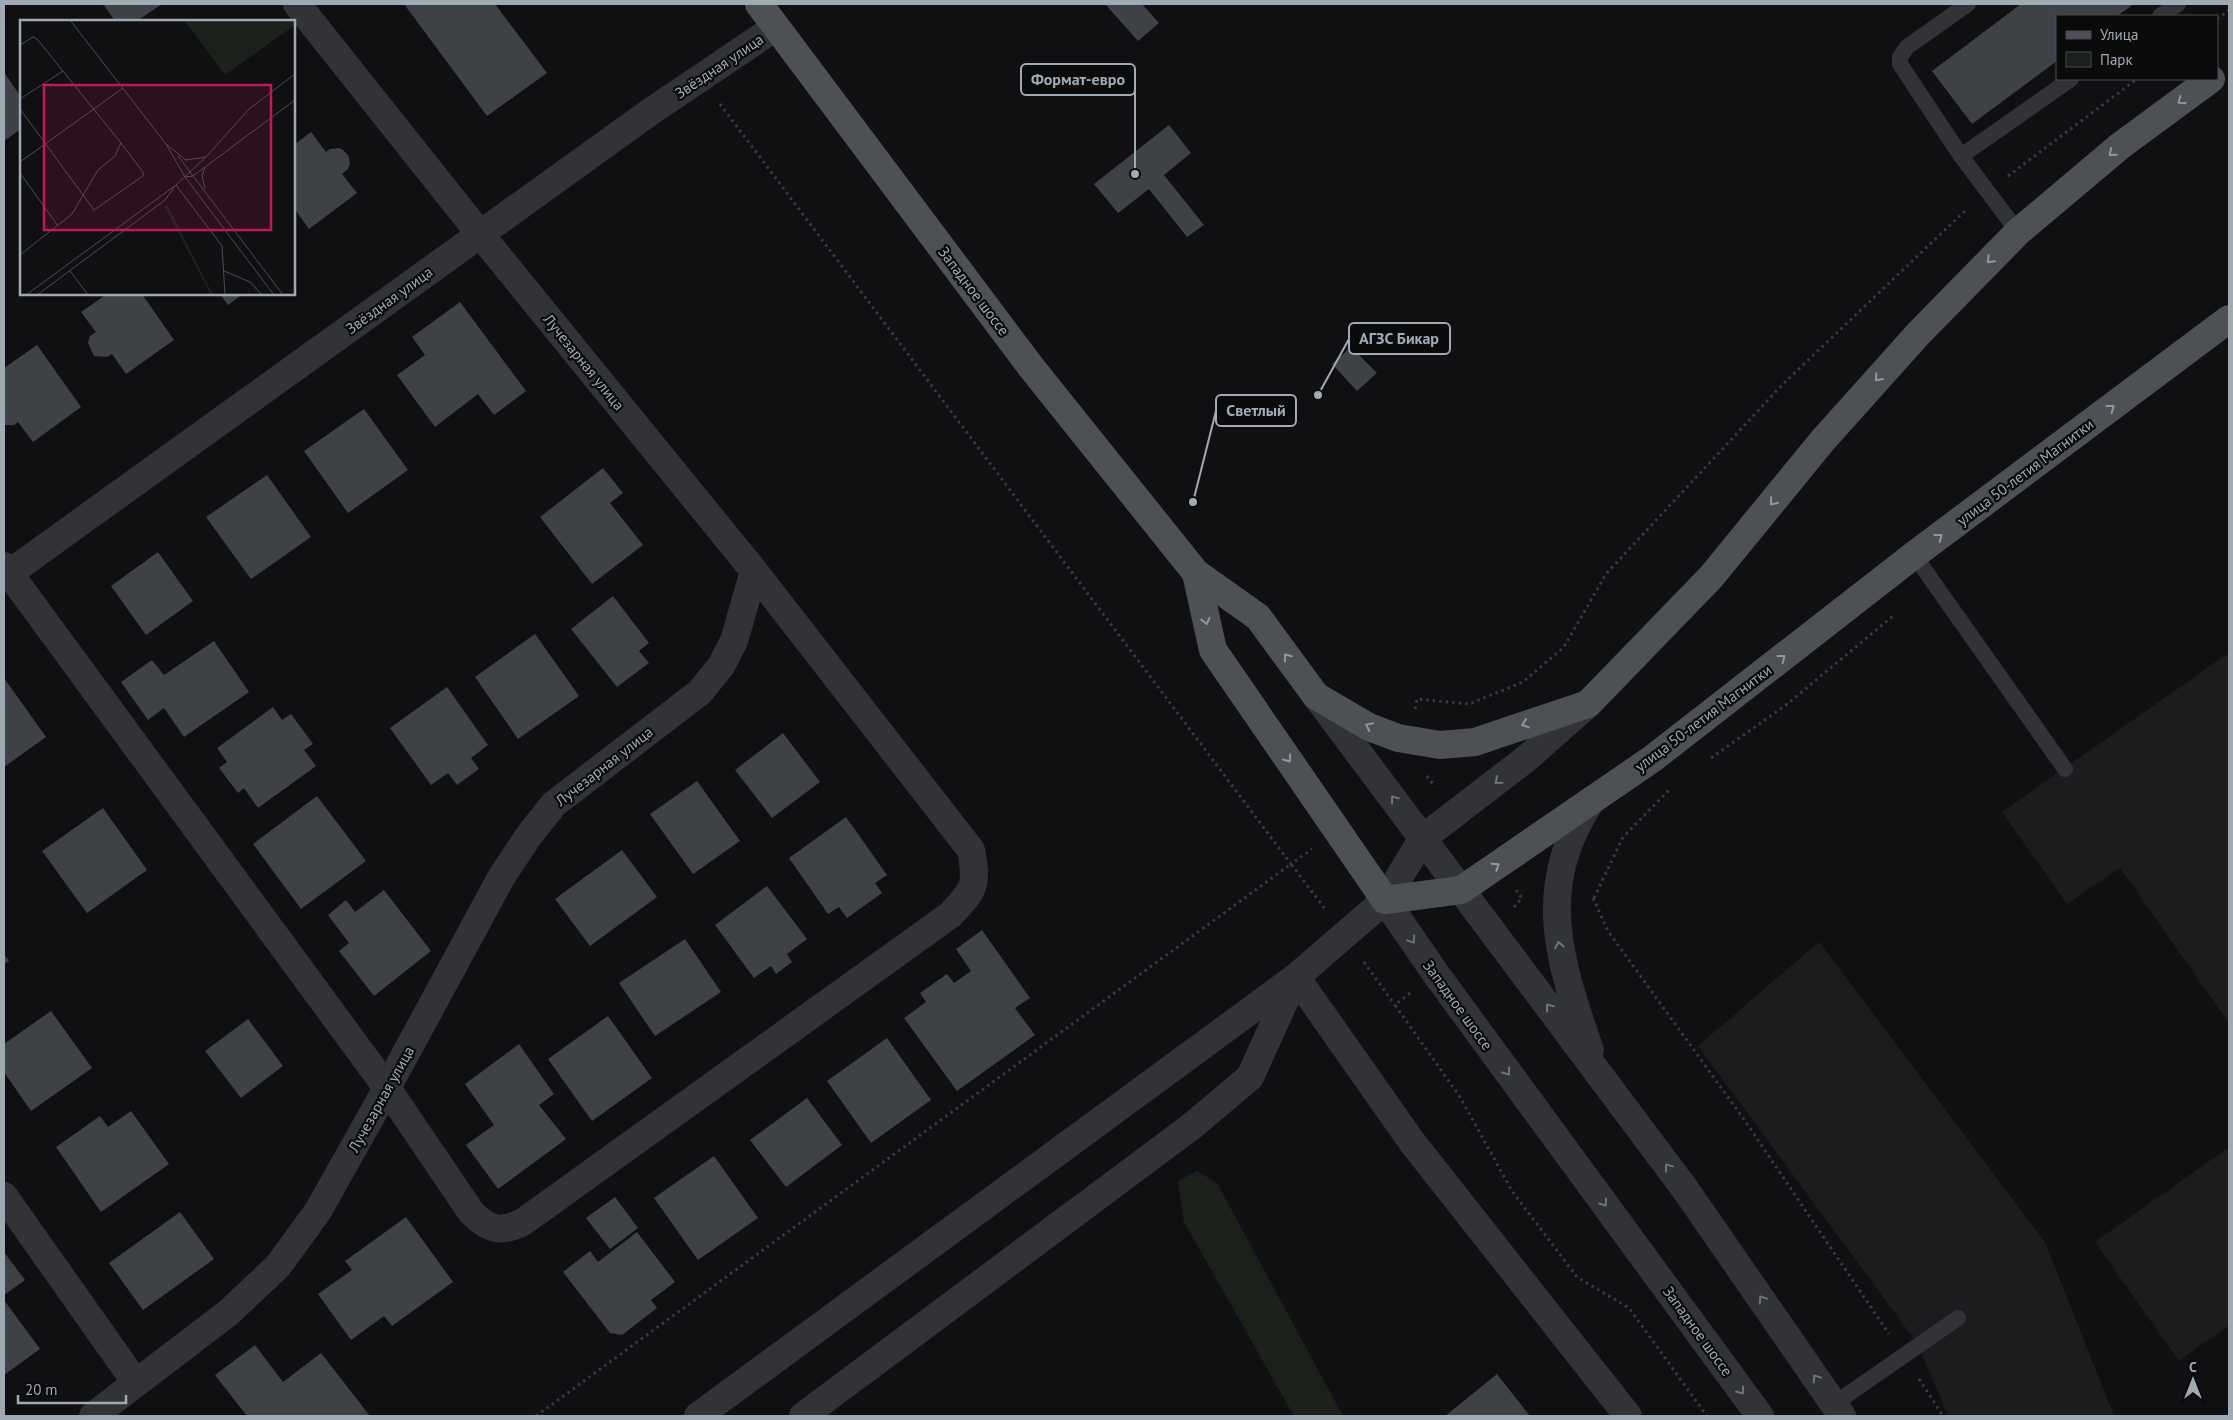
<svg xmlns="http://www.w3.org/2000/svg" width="2233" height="1420" viewBox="0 0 2233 1420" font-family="'PT Sans',sans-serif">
<rect width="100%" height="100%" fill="#101012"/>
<g fill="#1c1c1f">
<polygon points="2227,654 2229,657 2229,1023 2120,868 2067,904 2002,812"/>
<polygon points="1819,942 2045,1242 2114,1416 1948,1416 1917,1343 1698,1046"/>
<polygon points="2229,1147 2229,1325 2179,1361 2095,1242"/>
</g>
<polygon fill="#1b211a" points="1197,1171 1217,1183 1343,1416 1294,1416 1184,1222 1178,1181"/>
<g fill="#3e4145">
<polygon points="103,4 162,4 137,21 115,21"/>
<polygon points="404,4 495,4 547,73 487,116"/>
<polygon points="1105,4 1142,4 1159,23 1138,41"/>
<polygon points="2021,4 2134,4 2117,16 2057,16 2057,61 1972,124 1932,71"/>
<polygon points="4,72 21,97 21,129 4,141"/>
<polygon points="1169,125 1191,153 1164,175 1204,225 1187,237 1149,189 1118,213 1094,184"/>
<polygon points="311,132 326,152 330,149 339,148 343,150 348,155 350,163 348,169 342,174 357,193 309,229 294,208 294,145"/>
<polygon points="107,294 142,294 174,340 126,374 112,354 107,357 94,356 88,343 90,336 96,332 81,312"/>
<polygon points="220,294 243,294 228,305"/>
<polygon points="460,302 526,391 494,415 478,394 435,427 397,375 425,355 412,337"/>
<polygon points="37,345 81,407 33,442 18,422 14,425 4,425 4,368"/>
<polygon points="1351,347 1377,373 1357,391 1332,364"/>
<polygon points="364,409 408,470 348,513 304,451"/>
<polygon points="603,468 623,493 610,503 643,545 592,584 540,517"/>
<polygon points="267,475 311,537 251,579 206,517"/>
<polygon points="158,552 193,601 146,635 111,586"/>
<polygon points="613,596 649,643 639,651 649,663 617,687 571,629"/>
<polygon points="535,634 579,696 518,739 475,677"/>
<polygon points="214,641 249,692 184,737 164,708 148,720 121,682 152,660 164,675"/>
<polygon points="4,678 46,737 4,767"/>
<polygon points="447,687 488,745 471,758 479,769 457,785 448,773 431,785 390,728"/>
<polygon points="273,707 282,720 291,714 313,744 304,750 316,766 258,808 244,788 238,793 219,768 227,762 217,748"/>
<polygon points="783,733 820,782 772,818 735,770"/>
<polygon points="697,781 740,841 693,874 650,814"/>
<polygon points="317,796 366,861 301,909 253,844"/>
<polygon points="103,808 147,870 87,913 42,851"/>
<polygon points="846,817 887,875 875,883 882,893 847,918 839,907 828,914 789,858"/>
<polygon points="622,850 657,897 590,946 555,899"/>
<polygon points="767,886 807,939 787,954 792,962 776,974 771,966 754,978 715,925"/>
<polygon points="384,890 431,951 374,996 339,951 349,943 328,915 346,900 355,912"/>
<polygon points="982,930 1030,998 1015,1008 1035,1035 957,1091 904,1018 926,1002 920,993 947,974 954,983 971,971 956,949"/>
<polygon points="685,939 721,992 655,1036 619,983"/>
<polygon points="4,954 9,961 4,964"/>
<polygon points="51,1011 92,1068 31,1111 4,1072 4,1044"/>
<polygon points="608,1016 652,1078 592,1121 548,1059"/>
<polygon points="248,1019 283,1066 241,1098 205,1051"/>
<polygon points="887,1038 931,1100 871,1143 827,1081"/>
<polygon points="519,1044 554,1094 539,1105 566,1139 498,1189 466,1145 494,1125 465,1084"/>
<polygon points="807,1098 842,1145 786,1187 750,1140"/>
<polygon points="131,1111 169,1164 101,1212 56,1147 100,1116 108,1127"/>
<polygon points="714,1156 758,1218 698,1260 654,1198"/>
<polygon points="615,1197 638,1228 610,1249 586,1218"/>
<polygon points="180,1212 214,1259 143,1310 109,1263"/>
<polygon points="406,1217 453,1282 392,1326 384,1316 351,1340 318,1294 352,1270 345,1261"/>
<polygon points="637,1232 675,1282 651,1300 657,1308 622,1335 610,1333 563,1272 590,1251 598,1262"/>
<polygon points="4,1252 25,1280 4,1295"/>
<polygon points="4,1300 40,1349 4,1375"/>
<polygon points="255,1345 283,1382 321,1353 370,1416 247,1416 215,1375"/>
<polygon points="1497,1374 1530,1416 1445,1416"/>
</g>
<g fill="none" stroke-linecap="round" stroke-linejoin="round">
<g stroke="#373a3e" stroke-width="3" stroke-dasharray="2.5 4" stroke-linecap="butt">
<polyline points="2217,19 2229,10"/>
<polyline points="720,104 1291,864 1312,849"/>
<polyline points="2008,176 2137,79"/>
<polyline points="1415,709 1417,699 1469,704 1523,682 1564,647 1606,574 1782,385 1968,208"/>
<polyline points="1711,758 1786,705 1893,616"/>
<polyline points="1427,776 1435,787"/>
<polyline points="1593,898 1608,931 1743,1118 1889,1334"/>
<polyline points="1594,898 1623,837 1670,789"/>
<polyline points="1514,907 1522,898 1516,890"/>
<polyline points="1364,962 1395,1005"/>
<polyline points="1410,993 1395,1005 1460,1097 1512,1191 1577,1277 1629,1308 1707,1416"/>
<polyline points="1919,1379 1943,1416"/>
<polyline points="536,1416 1291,864 1325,909"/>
</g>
<g stroke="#313337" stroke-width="16">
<polyline points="1968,4 1907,47 1900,57 1900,64 1961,156 2018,232"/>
<polyline points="2160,16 2178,4"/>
<polyline points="1961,156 2071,79"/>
<polyline points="1914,555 2065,769"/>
<polyline points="1834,1404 1958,1318"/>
</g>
<g stroke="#313337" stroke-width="28">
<path d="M4,566l383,522 84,124c17,18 30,21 52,10l427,-307c24,-25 28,-29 21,-65l-217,-279"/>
<polyline points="4,577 650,112 776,27"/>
<polyline points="1316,696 1685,1189 1842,1416"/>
<polyline points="1385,900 1436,974 1760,1416"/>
<polyline points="1296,977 1412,1142 1628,1416"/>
<path d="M1590,1050c-31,-89 -56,-163 1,-249"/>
<polyline points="4,1196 136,1383"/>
<polyline points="93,1416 228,1313 278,1266 318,1211 387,1088 502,876 530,834 554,804 700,692 721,666 734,641 754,571 480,234 297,4"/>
<polyline points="698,1416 1296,977 1385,900 1423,838 1527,758 1588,704"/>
<polyline points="803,1416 1192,1126 1250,1077 1295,978"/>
</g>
<g stroke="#4d5156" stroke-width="28">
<polyline points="759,4 1031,367 1196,573 1258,617 1316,696 1369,727 1398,738 1440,745 1475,742 1588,704 1711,577 1823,440 1919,333 2018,232 2120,146 2211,79"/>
<polyline points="1196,573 1213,650 1385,900 1461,890 1652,759 1914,555 2229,319"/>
</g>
</g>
<defs><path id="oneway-chevron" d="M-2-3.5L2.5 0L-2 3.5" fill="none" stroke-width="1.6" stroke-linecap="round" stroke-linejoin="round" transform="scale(1.25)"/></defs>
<g stroke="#8f98a0">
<use href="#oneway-chevron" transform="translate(2181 101) rotate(144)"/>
<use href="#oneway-chevron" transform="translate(2112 153) rotate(140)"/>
<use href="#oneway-chevron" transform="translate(1990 260) rotate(135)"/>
<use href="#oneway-chevron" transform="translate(1878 378) rotate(132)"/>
<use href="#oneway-chevron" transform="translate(2111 408) rotate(-37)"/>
<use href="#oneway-chevron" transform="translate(1773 502) rotate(129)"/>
<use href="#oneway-chevron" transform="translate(1939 537) rotate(-37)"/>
<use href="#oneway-chevron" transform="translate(1206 621) rotate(77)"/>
<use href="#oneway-chevron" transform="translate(1287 657) rotate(-127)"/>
<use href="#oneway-chevron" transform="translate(1782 658) rotate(-38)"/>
<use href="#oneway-chevron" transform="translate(1525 724) rotate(162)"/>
<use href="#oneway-chevron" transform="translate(1369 726) rotate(-154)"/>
<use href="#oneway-chevron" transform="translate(1288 759) rotate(55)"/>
<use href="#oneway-chevron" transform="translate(1496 866) rotate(-34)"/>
</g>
<g stroke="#6e747b">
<use href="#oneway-chevron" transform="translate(1498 781) rotate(141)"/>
<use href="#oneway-chevron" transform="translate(1394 799) rotate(-127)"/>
<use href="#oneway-chevron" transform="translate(1412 940) rotate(56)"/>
<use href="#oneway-chevron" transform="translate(1559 945) rotate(-101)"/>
<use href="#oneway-chevron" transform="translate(1549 1007) rotate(-127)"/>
<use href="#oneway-chevron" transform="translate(1507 1072) rotate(54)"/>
<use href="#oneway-chevron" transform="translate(1668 1167) rotate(-127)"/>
<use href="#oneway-chevron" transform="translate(1604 1203) rotate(54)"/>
<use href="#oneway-chevron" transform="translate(1762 1299) rotate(-124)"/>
<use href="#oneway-chevron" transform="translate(1816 1378) rotate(-124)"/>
<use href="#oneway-chevron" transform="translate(1741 1391) rotate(54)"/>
</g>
<g text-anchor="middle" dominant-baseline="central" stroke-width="4.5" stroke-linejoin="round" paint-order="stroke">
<g font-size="15" fill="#a0aab3" stroke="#0b0b0c">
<text transform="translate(719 66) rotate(-34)">Звёздная улица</text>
<text transform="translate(974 291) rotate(53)">Западное шоссе</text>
<text transform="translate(389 300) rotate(-36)">Звёздная улица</text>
<text transform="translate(584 362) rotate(51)">Лучезарная улица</text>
<text transform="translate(2025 472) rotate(-37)">улица 50-летия Магнитки</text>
<text transform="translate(1703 718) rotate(-37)">улица 50-летия Магнитки</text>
<text transform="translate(604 766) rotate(-38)">Лучезарная улица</text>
<text transform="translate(1458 1005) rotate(54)">Западное шоссе</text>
<text transform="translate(381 1099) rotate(-61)">Лучезарная улица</text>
<text transform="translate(1698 1331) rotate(54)">Западное шоссе</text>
</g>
</g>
<g transform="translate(20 20)">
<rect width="275" height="275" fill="#101012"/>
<path d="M164,0h111v5l-70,50zM144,186h4l45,89h-2z" fill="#1b211a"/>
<path fill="none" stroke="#4a4e52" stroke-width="1" d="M50,0l96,124 20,16 20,-3 43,-48 46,-35M0,25l13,-8 4,2 84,104 -6,13 -17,14 -26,44 -52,41M0,79l43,-28M0,89l74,101 49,-34v-4l-22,-29M146,124l19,33 8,-1 102,-76M158,136l105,139M0,142l103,-74M0,153l38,53M165,157l89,118M156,165l46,61 3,49M185,169l-3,-13 3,-9M50,251l18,24M204,251l26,11 12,13M6,275l150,-110 29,-27M17,275l128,-95 10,-14"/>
<path fill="#c2185b" fill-opacity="0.15" stroke="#c2185b" stroke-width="2.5" d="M24,65h227v145h-227z"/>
<rect width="275" height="275" fill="none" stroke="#a0aab3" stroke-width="2.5"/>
</g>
<path fill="none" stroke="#a0aab3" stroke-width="2" d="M1135 174L1135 80M1318 395L1349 339M1193 502L1216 411"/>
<g fill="#a0aab3" stroke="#0b0b0c" stroke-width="2">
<circle cx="1135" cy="174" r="5"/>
<circle cx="1318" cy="395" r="5"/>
<circle cx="1193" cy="502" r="5"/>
</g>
<g fill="#0b0b0c" stroke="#a0aab3" stroke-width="2">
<rect x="1021" y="64" width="114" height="31" rx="5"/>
<rect x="1349" y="323" width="101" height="31" rx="5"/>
<rect x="1216" y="395" width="80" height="31" rx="5"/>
</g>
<g font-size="16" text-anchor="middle" font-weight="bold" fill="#a0aab3">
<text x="1078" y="85">Формат-евро</text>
<text x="1399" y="344">АГЗС Бикар</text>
<text x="1256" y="416">Светлый</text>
</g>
<rect width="2233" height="1420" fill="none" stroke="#a0aab3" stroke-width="10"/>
<rect x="2056" y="15" width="162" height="65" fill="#0b0b0c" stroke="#474b4f"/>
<rect x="2066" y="31" width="25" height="8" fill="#4d5156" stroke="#474b4f"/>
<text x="2100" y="40" font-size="15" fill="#a0aab3">Улица</text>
<rect x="2066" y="52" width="25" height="15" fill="#1b211a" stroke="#474b4f"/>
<text x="2100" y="65" font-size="15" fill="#a0aab3">Парк</text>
<g transform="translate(2193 1380)" stroke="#0b0b0c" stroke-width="4" paint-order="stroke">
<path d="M0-4L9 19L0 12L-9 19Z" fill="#a0aab3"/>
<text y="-8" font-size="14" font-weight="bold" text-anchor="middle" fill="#a0aab3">С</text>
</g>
<path d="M18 1395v8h108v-8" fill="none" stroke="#a0aab3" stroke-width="2.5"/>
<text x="25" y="1395" font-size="15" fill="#a0aab3" stroke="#0b0b0c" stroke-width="4" paint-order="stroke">20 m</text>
</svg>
